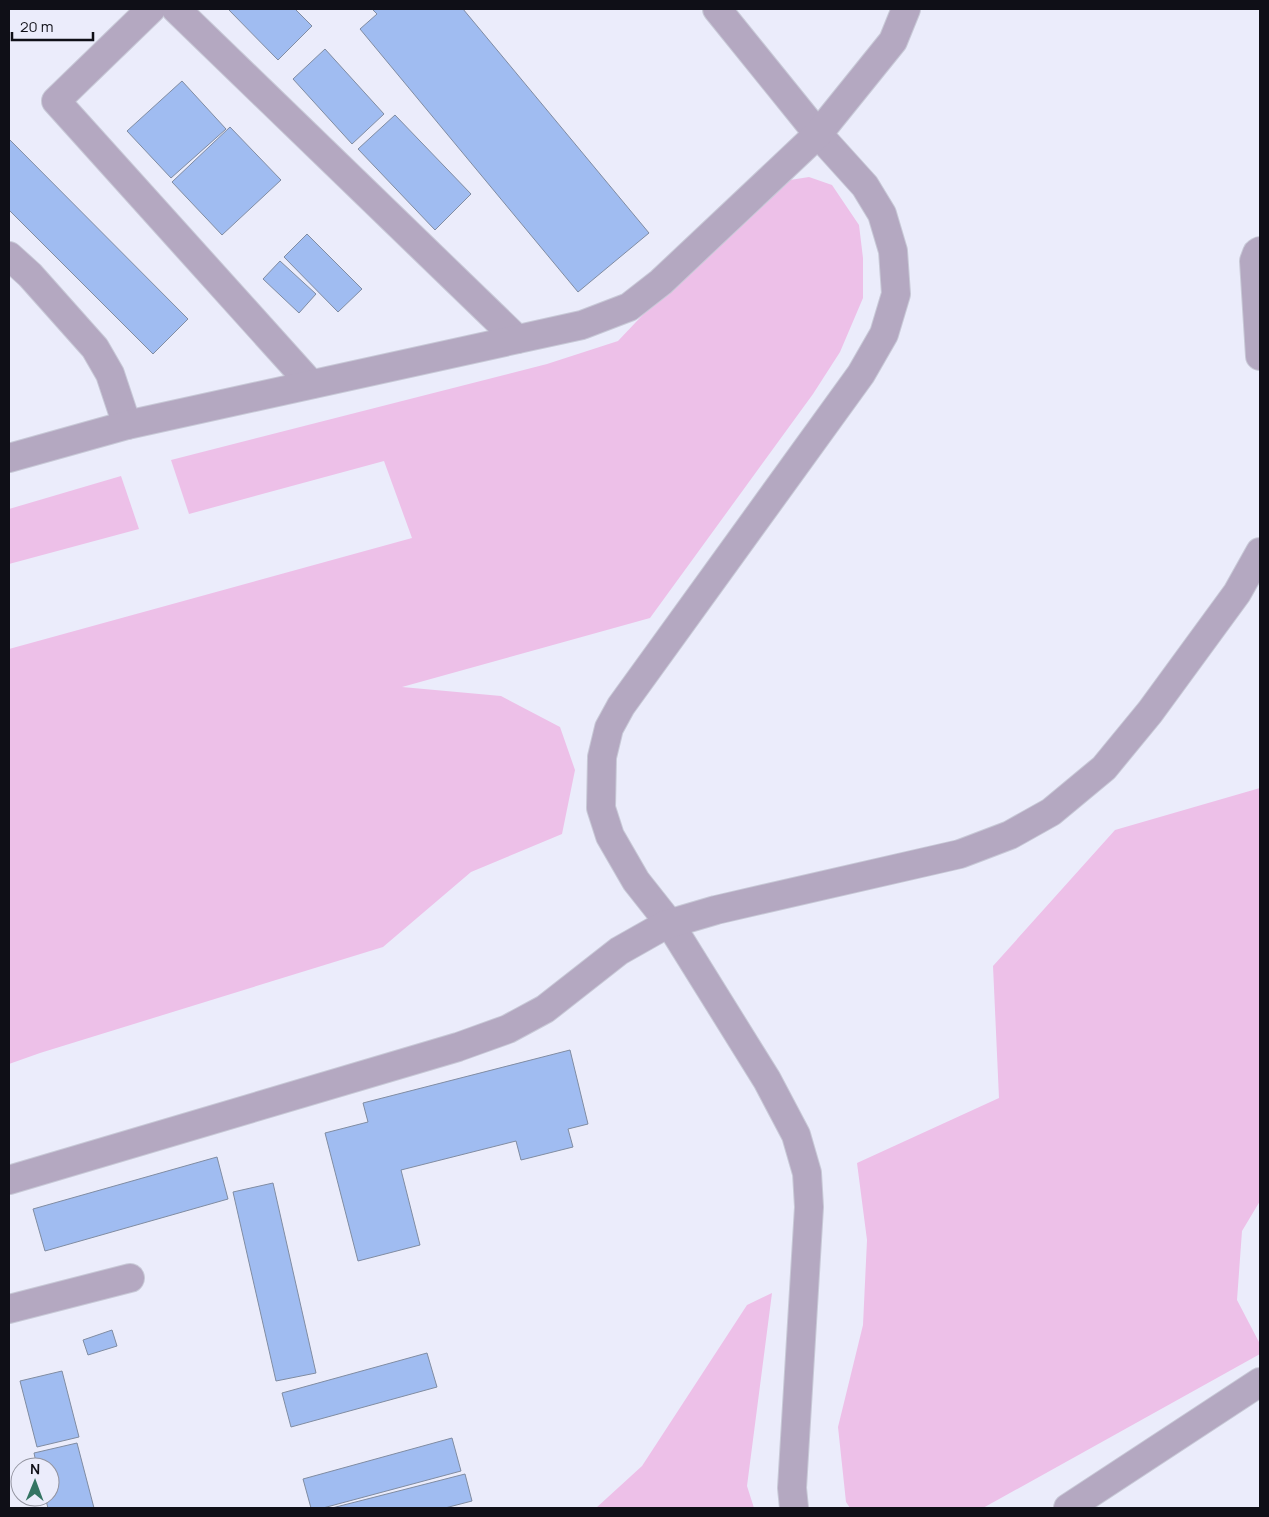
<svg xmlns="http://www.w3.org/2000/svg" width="1269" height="1517" viewBox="0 0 1269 1517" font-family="Manrope,sans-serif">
<rect width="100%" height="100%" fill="#ebecfb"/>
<g fill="#edc0e8">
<polygon points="809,177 832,185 859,225 863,258 863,298 840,352 813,394 650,618 402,687 501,696 560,727 575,770 562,834 471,872 383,947 40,1053 9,1064 9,649 412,538 384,461 189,514 171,460 547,364 618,341 689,266 757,204 790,180"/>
<polygon points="121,476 139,529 9,564 9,509"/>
<polygon points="1260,788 1260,1201 1242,1231 1237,1300 1260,1344 1260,1354 983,1508 850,1508 846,1502 838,1427 863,1325 867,1240 857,1163 999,1098 993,966 1115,830"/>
<polygon points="772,1293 747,1486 754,1508 596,1508 642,1466 747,1305"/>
</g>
<g fill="#a0bcf1" stroke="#808ca2">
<polygon points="228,9 295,9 312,26 278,60"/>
<polygon points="372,9 463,9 649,233 578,292 360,29 377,14"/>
<polygon points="325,49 384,114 352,144 293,79"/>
<polygon points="182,81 226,129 171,178 127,131"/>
<polygon points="395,115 471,194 435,230 358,149"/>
<polygon points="230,127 281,180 222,235 172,182"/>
<polygon points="9,139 188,319 153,354 9,210"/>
<polygon points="307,234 362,289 338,312 284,257"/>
<polygon points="280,261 316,294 299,313 263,279"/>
<polygon points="570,1050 588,1124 568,1129 573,1147 521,1160 516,1141 401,1170 420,1245 358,1261 325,1133 368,1122 363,1103"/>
<polygon points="217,1157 228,1199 45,1251 33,1209"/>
<polygon points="273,1183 316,1373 276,1381 233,1192"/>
<polygon points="112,1330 117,1346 88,1355 83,1340"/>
<polygon points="427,1353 437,1387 291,1427 282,1393"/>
<polygon points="62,1371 79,1437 37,1447 20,1381"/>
<polygon points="452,1438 461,1471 323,1508 311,1508 303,1479"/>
<polygon points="77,1443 94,1508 48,1508 45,1497 50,1497 50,1467 37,1467 34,1453"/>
<polygon points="465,1474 472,1501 445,1508 332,1508"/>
</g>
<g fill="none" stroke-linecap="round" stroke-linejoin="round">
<defs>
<g id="minor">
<polyline points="151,9 56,101 311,384"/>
<polyline points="176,9 517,339"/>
<polyline points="717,9 818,134 865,186 882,214 893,251 896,294 884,334 861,374 621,706 609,728 602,757 601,808 610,836 636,881 670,924 767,1080 796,1135 807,1173 809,1207 792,1488 794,1508"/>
<polyline points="1260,251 1257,253 1254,261 1260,356"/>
<polyline points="9,256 30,275 95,348 110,374 127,425"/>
<polyline points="9,458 127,425 582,325 629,307 661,282 818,134 893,41 906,9"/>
<polyline points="9,1180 458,1047 508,1029 545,1009 619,951 665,925 716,910 960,854 1010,835 1051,812 1104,768 1150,712 1237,593 1260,552"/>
<polyline points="9,1309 130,1278"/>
<polyline points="1068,1508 1260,1382"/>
</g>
</defs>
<use href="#minor" stroke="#c8c9d7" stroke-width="30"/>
<use href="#minor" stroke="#b4a8c1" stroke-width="28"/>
</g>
<rect width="1269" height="1517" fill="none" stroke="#0f0f17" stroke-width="20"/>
<g transform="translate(35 1482) rotate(1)"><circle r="24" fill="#ebecfb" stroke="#9394a0"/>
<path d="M0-4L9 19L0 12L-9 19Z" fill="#347463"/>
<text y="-8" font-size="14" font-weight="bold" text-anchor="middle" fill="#0f0f17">N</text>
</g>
<path d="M12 32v8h81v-8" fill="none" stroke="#0f0f17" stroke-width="2.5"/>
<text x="20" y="32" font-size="15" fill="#0f0f17" stroke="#ebecfb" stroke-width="4" paint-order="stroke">20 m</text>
</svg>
